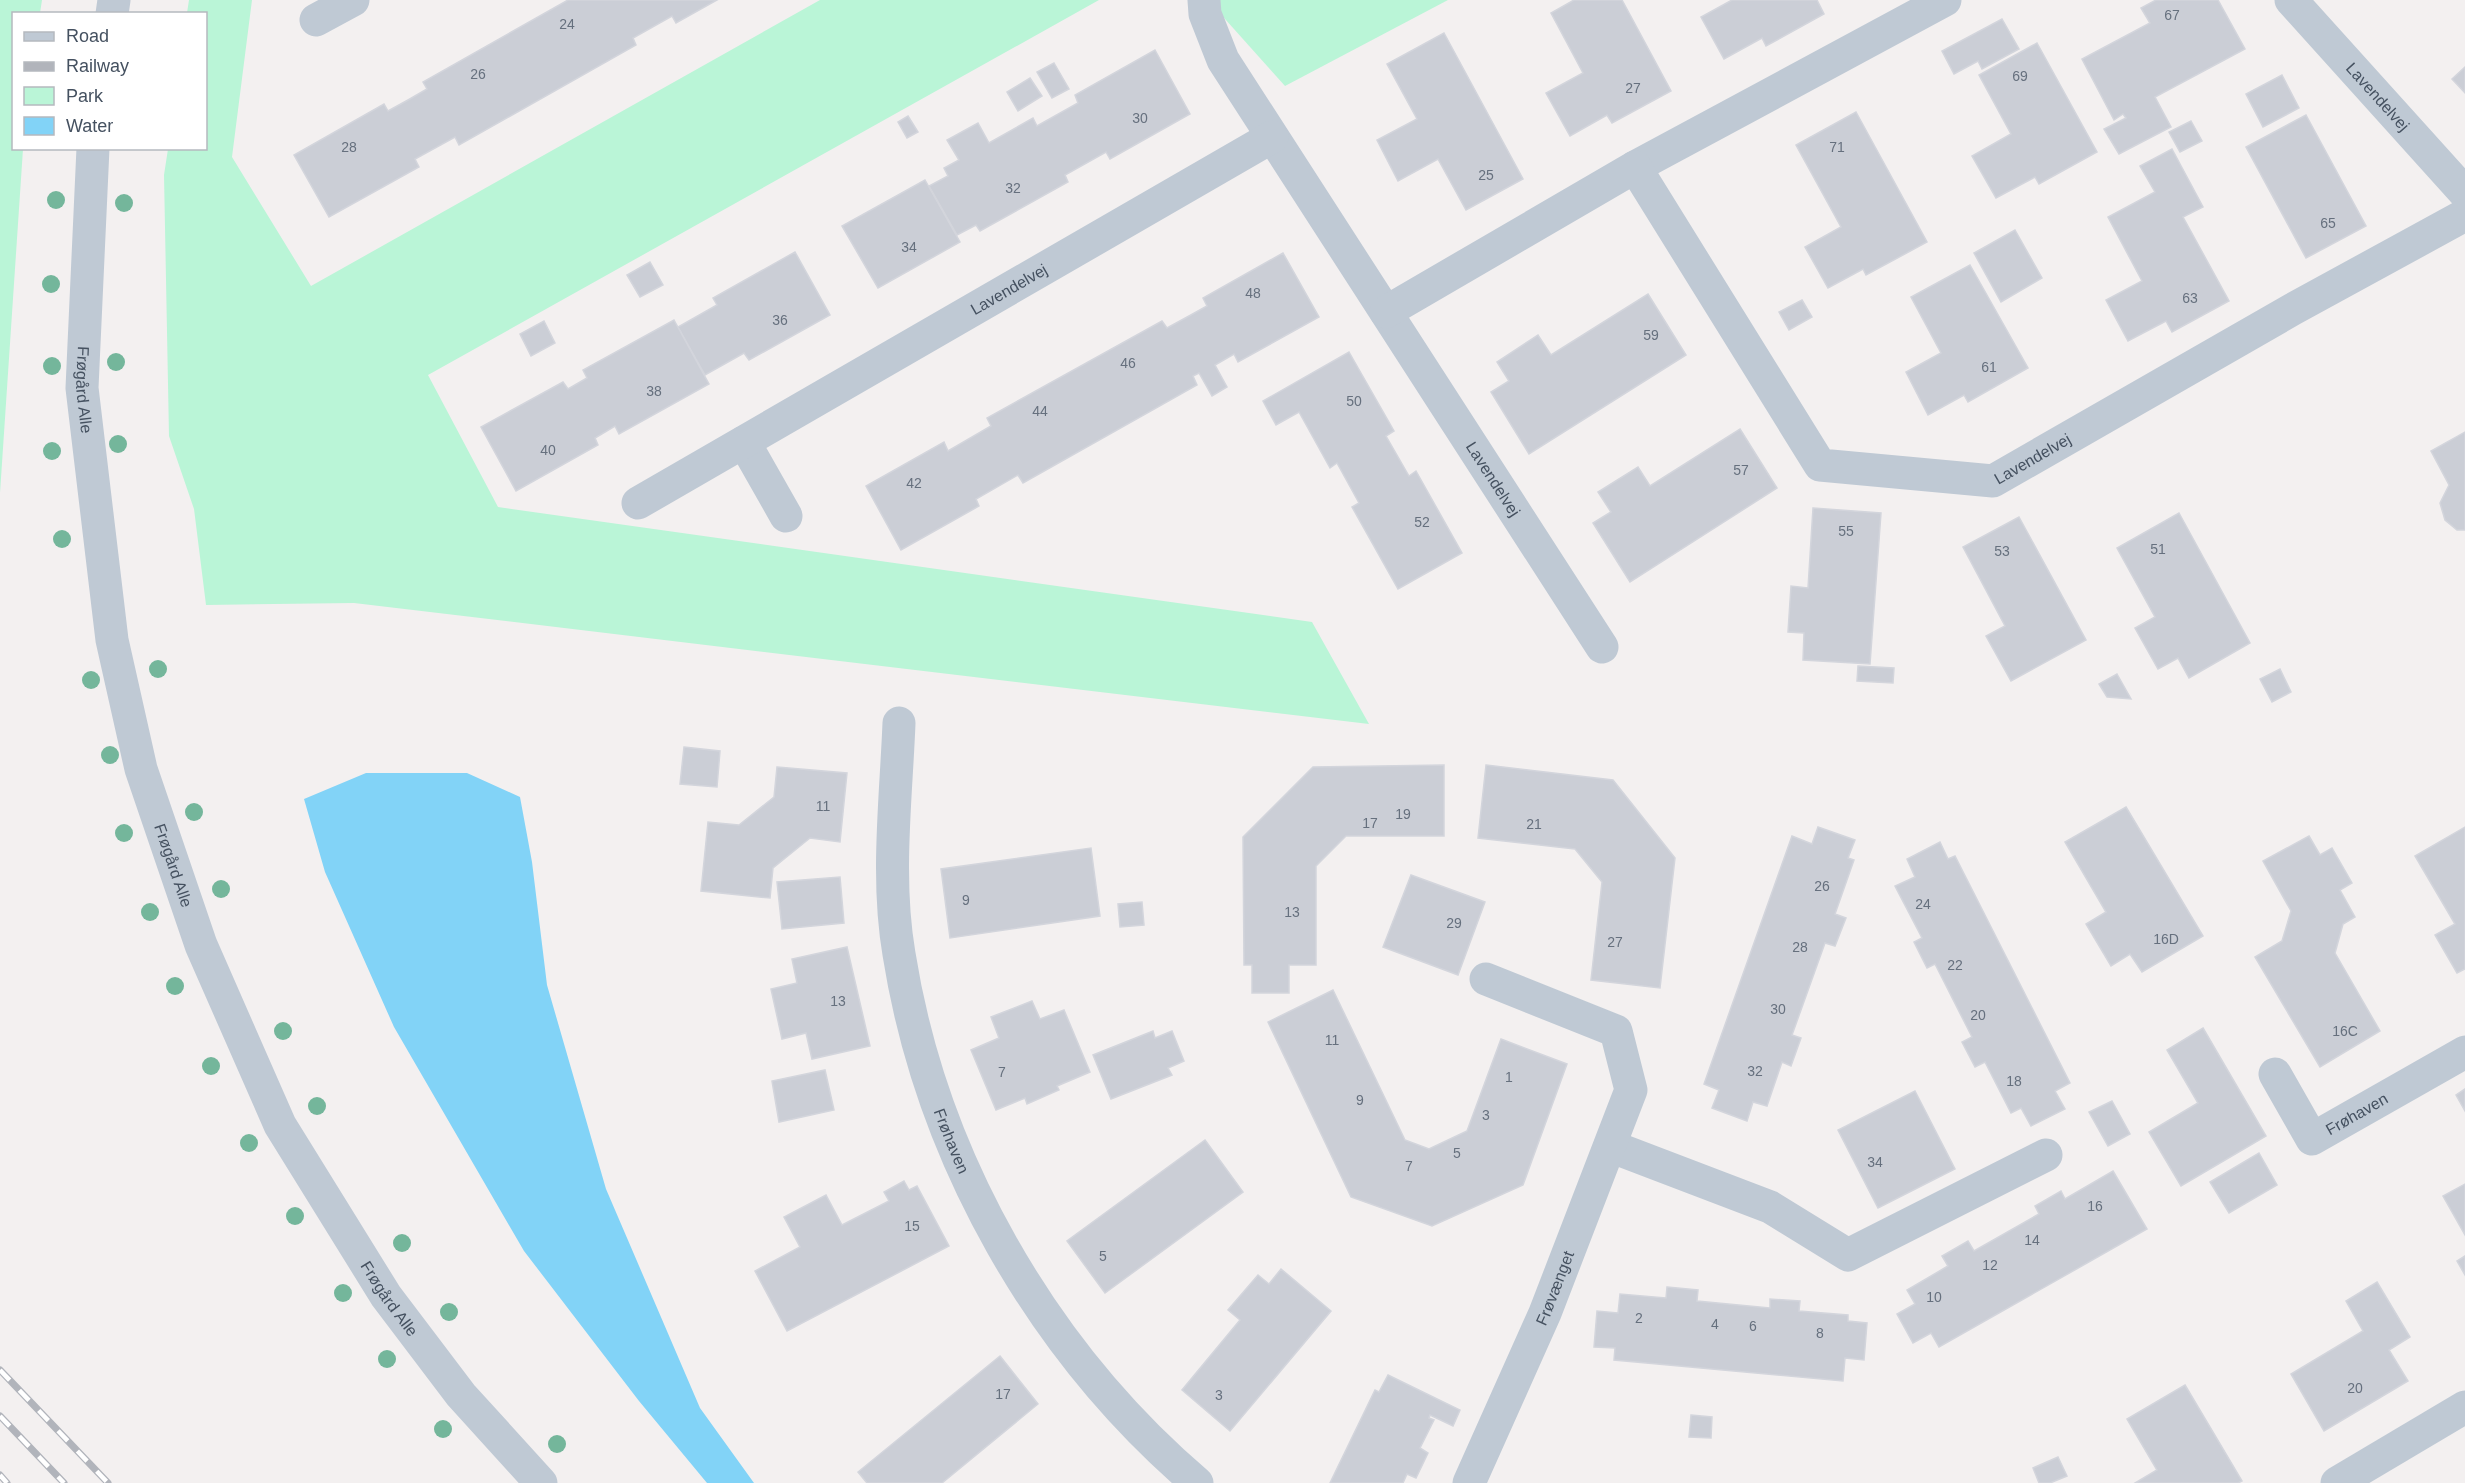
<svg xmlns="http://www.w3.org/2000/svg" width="2465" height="1483" viewBox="0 0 2465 1483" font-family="Helvetica,sans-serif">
<rect width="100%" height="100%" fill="#f3f0f0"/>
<g fill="#baf5d7">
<polygon points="0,0 42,0 40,13 14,14 14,148 23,149 0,493"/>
<polygon points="189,0 252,0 232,157 311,286 820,0 1099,0 428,375 498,507 1312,622 1369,724 354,603 206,605 194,509 169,436 164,175 168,149 206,148 206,14 187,13"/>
<polygon points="1208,0 1448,0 1285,86"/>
</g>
<polygon fill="#82d3f7" points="366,773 467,773 520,797 532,862 547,985 606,1189 700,1408 754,1483 707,1483 639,1401 524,1251 394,1027 325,872 304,799"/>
<g fill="#cbced6" stroke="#d3d5dc" stroke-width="1.5">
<polygon points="568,0 717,0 676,23 672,16 633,38 636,45 459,145 455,137 415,159 419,167 329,217 294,155 384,104 388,111 408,100 427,89 423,82"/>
<polygon points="1574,0 1622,0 1671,91 1612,123 1607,115 1570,136 1546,93 1583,73 1551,13"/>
<polygon points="1732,0 1817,0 1824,14 1766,46 1762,38 1724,59 1701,17"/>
<polygon points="2156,0 2218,0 2245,49 2155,97 2171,127 2119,154 2104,129 2126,118 2123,114 2114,120 2082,59 2150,23 2141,8"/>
<polygon points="2002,19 2019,49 1982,69 1978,61 1954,74 1942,51"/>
<polygon points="1444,33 1523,179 1466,210 1438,159 1398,181 1377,140 1417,119 1387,64"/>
<polygon points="2037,43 2097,152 2039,184 2035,177 1996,198 1972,156 2011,134 1979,75"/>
<polygon points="1155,50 1190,114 1110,159 1106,152 1065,175 1068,182 980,231 976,225 957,235 929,186 948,176 944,168 959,160 947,140 978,123 989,143 1033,118 1037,126 1078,103 1075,95"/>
<polygon points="1054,63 1069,89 1052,98 1037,72"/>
<polygon points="2465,67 2465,93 2452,79"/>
<polygon points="2282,75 2299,108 2263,127 2246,94"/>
<polygon points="1030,78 1042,96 1018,111 1007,92"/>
<polygon points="1856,112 1927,242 1866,275 1863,269 1828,288 1805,247 1841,227 1796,145"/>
<polygon points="2306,115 2366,226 2306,258 2246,147"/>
<polygon points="908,116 918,132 907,138 898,122"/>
<polygon points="2191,121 2202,141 2180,152 2169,132"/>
<polygon points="2172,149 2203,207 2183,217 2229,301 2172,332 2166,321 2128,341 2106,300 2142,281 2108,217 2155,192 2140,166"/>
<polygon points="925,180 960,242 878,288 842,226"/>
<polygon points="2015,230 2042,278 2001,302 1974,253"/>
<polygon points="795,252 830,315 749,360 744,353 705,375 678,327 717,305 713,298"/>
<polygon points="1283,253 1319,317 1238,362 1234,354 1215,365 1227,387 1212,396 1199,373 1193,376 1197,385 1023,483 1018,475 976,499 979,506 901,550 866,486 944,442 948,451 991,426 987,418 1162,321 1167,328 1189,316 1207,306 1203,298"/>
<polygon points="650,262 663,285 640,297 627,275"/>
<polygon points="1970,265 2028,368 1968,402 1964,395 1928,415 1906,372 1941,353 1911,297"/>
<polygon points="1648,294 1686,355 1529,454 1491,392 1509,381 1497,362 1538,335 1551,355"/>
<polygon points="1802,300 1812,317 1789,330 1779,312"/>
<polygon points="674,320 709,384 619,434 615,426 595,438 598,445 516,491 481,427 563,382 568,389 587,378 583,370"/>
<polygon points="544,321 555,343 531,356 520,334"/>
<polygon points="1349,352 1394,431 1386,436 1409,476 1416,471 1462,553 1398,589 1352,507 1359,503 1337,463 1330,468 1299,412 1276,425 1263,401"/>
<polygon points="1740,429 1777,488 1630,582 1593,523 1611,512 1598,492 1638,467 1650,486"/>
<polygon points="2465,432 2465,530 2457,530 2445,520 2440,503 2449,485 2431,451"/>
<polygon points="1813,508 1881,513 1870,664 1803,660 1804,633 1788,632 1791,586 1808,588"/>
<polygon points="2179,513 2250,643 2189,678 2178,658 2158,669 2135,628 2155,617 2117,548"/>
<polygon points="2019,517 2086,640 2011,681 1986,636 2005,626 1963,547"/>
<polygon points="1858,666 1894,668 1893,683 1857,681"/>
<polygon points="2280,669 2291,692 2272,702 2260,679"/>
<polygon points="2117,674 2131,699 2107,697 2099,684"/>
<polygon points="684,747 720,751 717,787 680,784"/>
<polygon points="1444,765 1444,836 1346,836 1316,866 1316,965 1289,965 1289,993 1252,993 1252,965 1244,965 1243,837 1313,767"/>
<polygon points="1486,765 1613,780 1675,858 1660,988 1591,980 1602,882 1575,849 1478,838"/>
<polygon points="777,767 847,773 840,842 810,838 773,868 770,898 701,891 708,822 739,825 774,797"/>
<polygon points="2126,807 2203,936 2142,972 2130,954 2111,966 2086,924 2106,912 2065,842"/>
<polygon points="1818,827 1855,840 1848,858 1854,860 1835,914 1846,918 1835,946 1825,943 1792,1035 1801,1038 1791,1066 1782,1062 1767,1106 1753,1102 1747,1121 1712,1108 1719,1090 1704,1084 1792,836 1812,844"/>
<polygon points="2465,827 2465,969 2457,973 2435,935 2455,924 2415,856"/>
<polygon points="2309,836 2320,855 2332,848 2352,883 2340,890 2355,917 2343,924 2335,953 2380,1031 2320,1067 2255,957 2282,941 2291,911 2263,861"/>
<polygon points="1940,842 1948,859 1955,856 2070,1083 2055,1091 2065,1109 2031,1126 2021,1108 2011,1113 1985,1062 1975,1067 1962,1042 1972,1037 1935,964 1927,968 1914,942 1922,938 1895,886 1915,877 1907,859"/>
<polygon points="1091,848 1100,916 950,938 941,869"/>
<polygon points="1411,875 1485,902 1458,975 1383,947"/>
<polygon points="840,877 844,923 782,929 777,882"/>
<polygon points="1142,902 1144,925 1120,927 1118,904"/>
<polygon points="847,947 870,1046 812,1059 806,1033 782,1039 771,989 797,983 792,959"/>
<polygon points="1333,990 1405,1140 1429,1149 1467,1131 1501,1039 1567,1064 1523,1185 1432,1226 1351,1197 1268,1022"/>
<polygon points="1032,1001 1040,1019 1064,1010 1090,1072 1057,1086 1059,1090 1027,1104 1025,1098 996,1110 971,1050 999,1038 991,1017"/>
<polygon points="2203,1028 2266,1136 2181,1186 2149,1132 2198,1103 2167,1050"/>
<polygon points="1153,1031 1155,1038 1172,1031 1184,1061 1168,1068 1172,1075 1111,1099 1093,1055"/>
<polygon points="825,1070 834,1110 779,1122 772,1081"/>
<polygon points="2465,1089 2465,1111 2456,1095"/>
<polygon points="1915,1091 1955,1169 1878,1208 1838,1130"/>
<polygon points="2112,1101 2130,1134 2108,1146 2089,1112"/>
<polygon points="1205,1140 1243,1192 1105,1293 1067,1241"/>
<polygon points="2259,1153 2277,1185 2229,1213 2210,1182"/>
<polygon points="2113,1171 2147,1229 1939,1347 1931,1333 1913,1343 1897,1314 1915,1304 1907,1290 1948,1266 1942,1256 1968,1241 1974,1251 2039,1214 2035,1206 2061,1191 2065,1199"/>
<polygon points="904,1181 909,1190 917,1186 949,1246 787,1331 755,1271 800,1247 784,1217 826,1195 842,1225 889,1201 884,1192"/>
<polygon points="2465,1184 2465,1235 2443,1196"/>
<polygon points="2465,1256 2465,1275 2457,1261"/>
<polygon points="1281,1269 1331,1311 1230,1431 1182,1390 1240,1320 1228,1310 1258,1275 1269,1284"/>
<polygon points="2377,1282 2410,1337 2389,1350 2408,1381 2324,1431 2291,1374 2363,1331 2346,1301"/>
<polygon points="1667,1287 1698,1290 1697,1301 1770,1308 1770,1299 1800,1301 1799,1311 1848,1315 1848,1321 1867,1323 1864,1360 1845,1358 1843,1381 1614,1360 1615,1348 1594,1347 1597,1311 1618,1313 1620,1294 1666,1298"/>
<polygon points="1000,1356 1038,1404 942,1483 867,1483 858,1472"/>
<polygon points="1388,1375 1460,1410 1453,1426 1430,1415 1429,1418 1434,1420 1420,1448 1428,1453 1416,1478 1407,1474 1403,1483 1330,1483 1375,1390 1379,1392"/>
<polygon points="2185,1385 2242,1481 2238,1483 2135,1483 2157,1470 2127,1419"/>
<polygon points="1691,1415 1712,1417 1711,1438 1689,1437"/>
<polygon points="2058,1457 2067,1476 2050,1483 2039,1483 2033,1468"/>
</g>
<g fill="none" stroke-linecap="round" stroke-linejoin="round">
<g stroke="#bfc9d4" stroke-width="33">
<path id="s1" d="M1204,0l1,14 18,46 379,587"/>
<path id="s2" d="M2291,0l174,193"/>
<polyline points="112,14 114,0"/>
<polyline points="316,20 353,0"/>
<path id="s3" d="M93,148l-11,240 30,252 29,129 60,176 79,180 106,171 75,99 80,88"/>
<polyline points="1635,167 1945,0"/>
<path id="s4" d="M1386,312l249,-145 185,298 173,16 300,-172 172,-94"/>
<polyline points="744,442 786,516"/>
<path id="s5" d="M638,503l634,-366"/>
<path id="s6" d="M899,723c-3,76 -13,155 0,231 32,202 142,396 298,529"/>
<path id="s7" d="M2275,1074l37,65 153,-87"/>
<polyline points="1610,1146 1770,1207 1848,1255 2046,1155"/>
<path id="s8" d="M1469,1483l76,-170 86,-223 -15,-59 -130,-52"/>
<polyline points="2337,1483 2465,1407"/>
</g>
<defs>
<g id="rail">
<polyline points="0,1370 108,1483"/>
<polyline points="0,1416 64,1483"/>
<polyline points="0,1475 7,1483"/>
</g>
</defs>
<use href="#rail" stroke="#b1b4bb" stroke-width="7"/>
<use href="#rail" stroke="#fff" stroke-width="4.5" stroke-dasharray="14" stroke-linecap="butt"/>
</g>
<g fill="#74b69b">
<circle cx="56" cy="200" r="9"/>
<circle cx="124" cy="203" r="9"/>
<circle cx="51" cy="284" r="9"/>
<circle cx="116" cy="362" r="9"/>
<circle cx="52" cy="366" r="9"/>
<circle cx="118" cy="444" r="9"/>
<circle cx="52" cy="451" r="9"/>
<circle cx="62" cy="539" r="9"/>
<circle cx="158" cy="669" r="9"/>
<circle cx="91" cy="680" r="9"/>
<circle cx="110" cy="755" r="9"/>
<circle cx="194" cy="812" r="9"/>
<circle cx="124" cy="833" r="9"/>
<circle cx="221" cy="889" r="9"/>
<circle cx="150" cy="912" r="9"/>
<circle cx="175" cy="986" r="9"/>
<circle cx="283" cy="1031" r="9"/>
<circle cx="211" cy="1066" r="9"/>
<circle cx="317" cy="1106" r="9"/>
<circle cx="249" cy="1143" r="9"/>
<circle cx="295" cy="1216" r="9"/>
<circle cx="402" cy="1243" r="9"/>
<circle cx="343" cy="1293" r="9"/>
<circle cx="449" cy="1312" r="9"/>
<circle cx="387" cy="1359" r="9"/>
<circle cx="443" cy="1429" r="9"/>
<circle cx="557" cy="1444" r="9"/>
</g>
<g text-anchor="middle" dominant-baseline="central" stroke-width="5" stroke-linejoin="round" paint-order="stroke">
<g font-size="14" fill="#66707e">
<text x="2172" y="15">67</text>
<text x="567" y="24">24</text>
<text x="478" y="74">26</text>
<text x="2020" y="76">69</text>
<text x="1633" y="88">27</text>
<text x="1140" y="118">30</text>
<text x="349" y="147">28</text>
<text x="1837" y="147">71</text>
<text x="1486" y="175">25</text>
<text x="1013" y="188">32</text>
<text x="2328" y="223">65</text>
<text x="909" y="247">34</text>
<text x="1253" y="293">48</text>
<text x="2190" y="298">63</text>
<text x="780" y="320">36</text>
<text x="1651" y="335">59</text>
<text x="1128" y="363">46</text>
<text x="1989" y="367">61</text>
<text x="654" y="391">38</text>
<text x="1354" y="401">50</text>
<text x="1040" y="411">44</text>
<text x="548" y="450">40</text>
<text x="1741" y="470">57</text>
<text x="914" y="483">42</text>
<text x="1422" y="522">52</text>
<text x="1846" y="531">55</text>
<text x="2158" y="549">51</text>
<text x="2002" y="551">53</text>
<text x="823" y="806">11</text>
<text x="1403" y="814">19</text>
<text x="1370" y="823">17</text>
<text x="1534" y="824">21</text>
<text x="1822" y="886">26</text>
<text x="966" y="900">9</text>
<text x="1923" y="904">24</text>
<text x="1292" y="912">13</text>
<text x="1454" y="923">29</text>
<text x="2166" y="939">16D</text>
<text x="1615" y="942">27</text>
<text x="1800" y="947">28</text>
<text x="1955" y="965">22</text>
<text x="838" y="1001">13</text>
<text x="1778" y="1009">30</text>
<text x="1978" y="1015">20</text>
<text x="2345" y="1031">16C</text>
<text x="1332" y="1040">11</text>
<text x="1755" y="1071">32</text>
<text x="1002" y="1072">7</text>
<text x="1509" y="1077">1</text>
<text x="2014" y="1081">18</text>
<text x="1360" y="1100">9</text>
<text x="1486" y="1115">3</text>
<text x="1457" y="1153">5</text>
<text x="1875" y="1162">34</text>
<text x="1409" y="1166">7</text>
<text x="2095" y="1206">16</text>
<text x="912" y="1226">15</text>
<text x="2032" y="1240">14</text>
<text x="1103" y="1256">5</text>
<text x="1990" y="1265">12</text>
<text x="1934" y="1297">10</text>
<text x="1639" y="1318">2</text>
<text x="1715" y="1324">4</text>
<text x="1753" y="1326">6</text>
<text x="1820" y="1333">8</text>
<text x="2355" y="1388">20</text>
<text x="1003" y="1394">17</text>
<text x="1219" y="1395">3</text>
</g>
<g font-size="16" fill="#455160" stroke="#fff">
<text stroke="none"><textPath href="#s2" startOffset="130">Lavendelvej</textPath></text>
<text stroke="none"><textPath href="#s5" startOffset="428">Lavendelvej</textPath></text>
<text stroke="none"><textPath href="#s3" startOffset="242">Frøgård Alle</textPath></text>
<text stroke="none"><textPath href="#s4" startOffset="858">Lavendelvej</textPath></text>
<text stroke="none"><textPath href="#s1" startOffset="562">Lavendelvej</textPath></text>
<text stroke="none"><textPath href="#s3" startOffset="728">Frøgård Alle</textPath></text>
<text stroke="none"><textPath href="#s7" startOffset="126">Frøhaven</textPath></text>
<text stroke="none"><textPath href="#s6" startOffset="426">Frøhaven</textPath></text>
<text stroke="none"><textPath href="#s8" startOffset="213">Frøvænget</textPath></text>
<text stroke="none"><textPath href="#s3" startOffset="1214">Frøgård Alle</textPath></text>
</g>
</g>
<rect x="12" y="12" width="195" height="138" fill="#ffffff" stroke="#b5b9bf" stroke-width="1.5"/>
<rect x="24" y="32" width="30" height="9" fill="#bfc9d4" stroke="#b5b9bf" stroke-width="1.5"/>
<text x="66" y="42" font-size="18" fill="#455160">Road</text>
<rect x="24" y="62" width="30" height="9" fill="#b1b4bb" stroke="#b5b9bf" stroke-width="1.5"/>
<text x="66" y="72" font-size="18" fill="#455160">Railway</text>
<rect x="24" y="87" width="30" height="18" fill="#baf5d7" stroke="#b5b9bf" stroke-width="1.5"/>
<text x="66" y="102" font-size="18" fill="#455160">Park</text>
<rect x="24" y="117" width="30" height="18" fill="#82d3f7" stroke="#b5b9bf" stroke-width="1.5"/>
<text x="66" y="132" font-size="18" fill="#455160">Water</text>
</svg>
